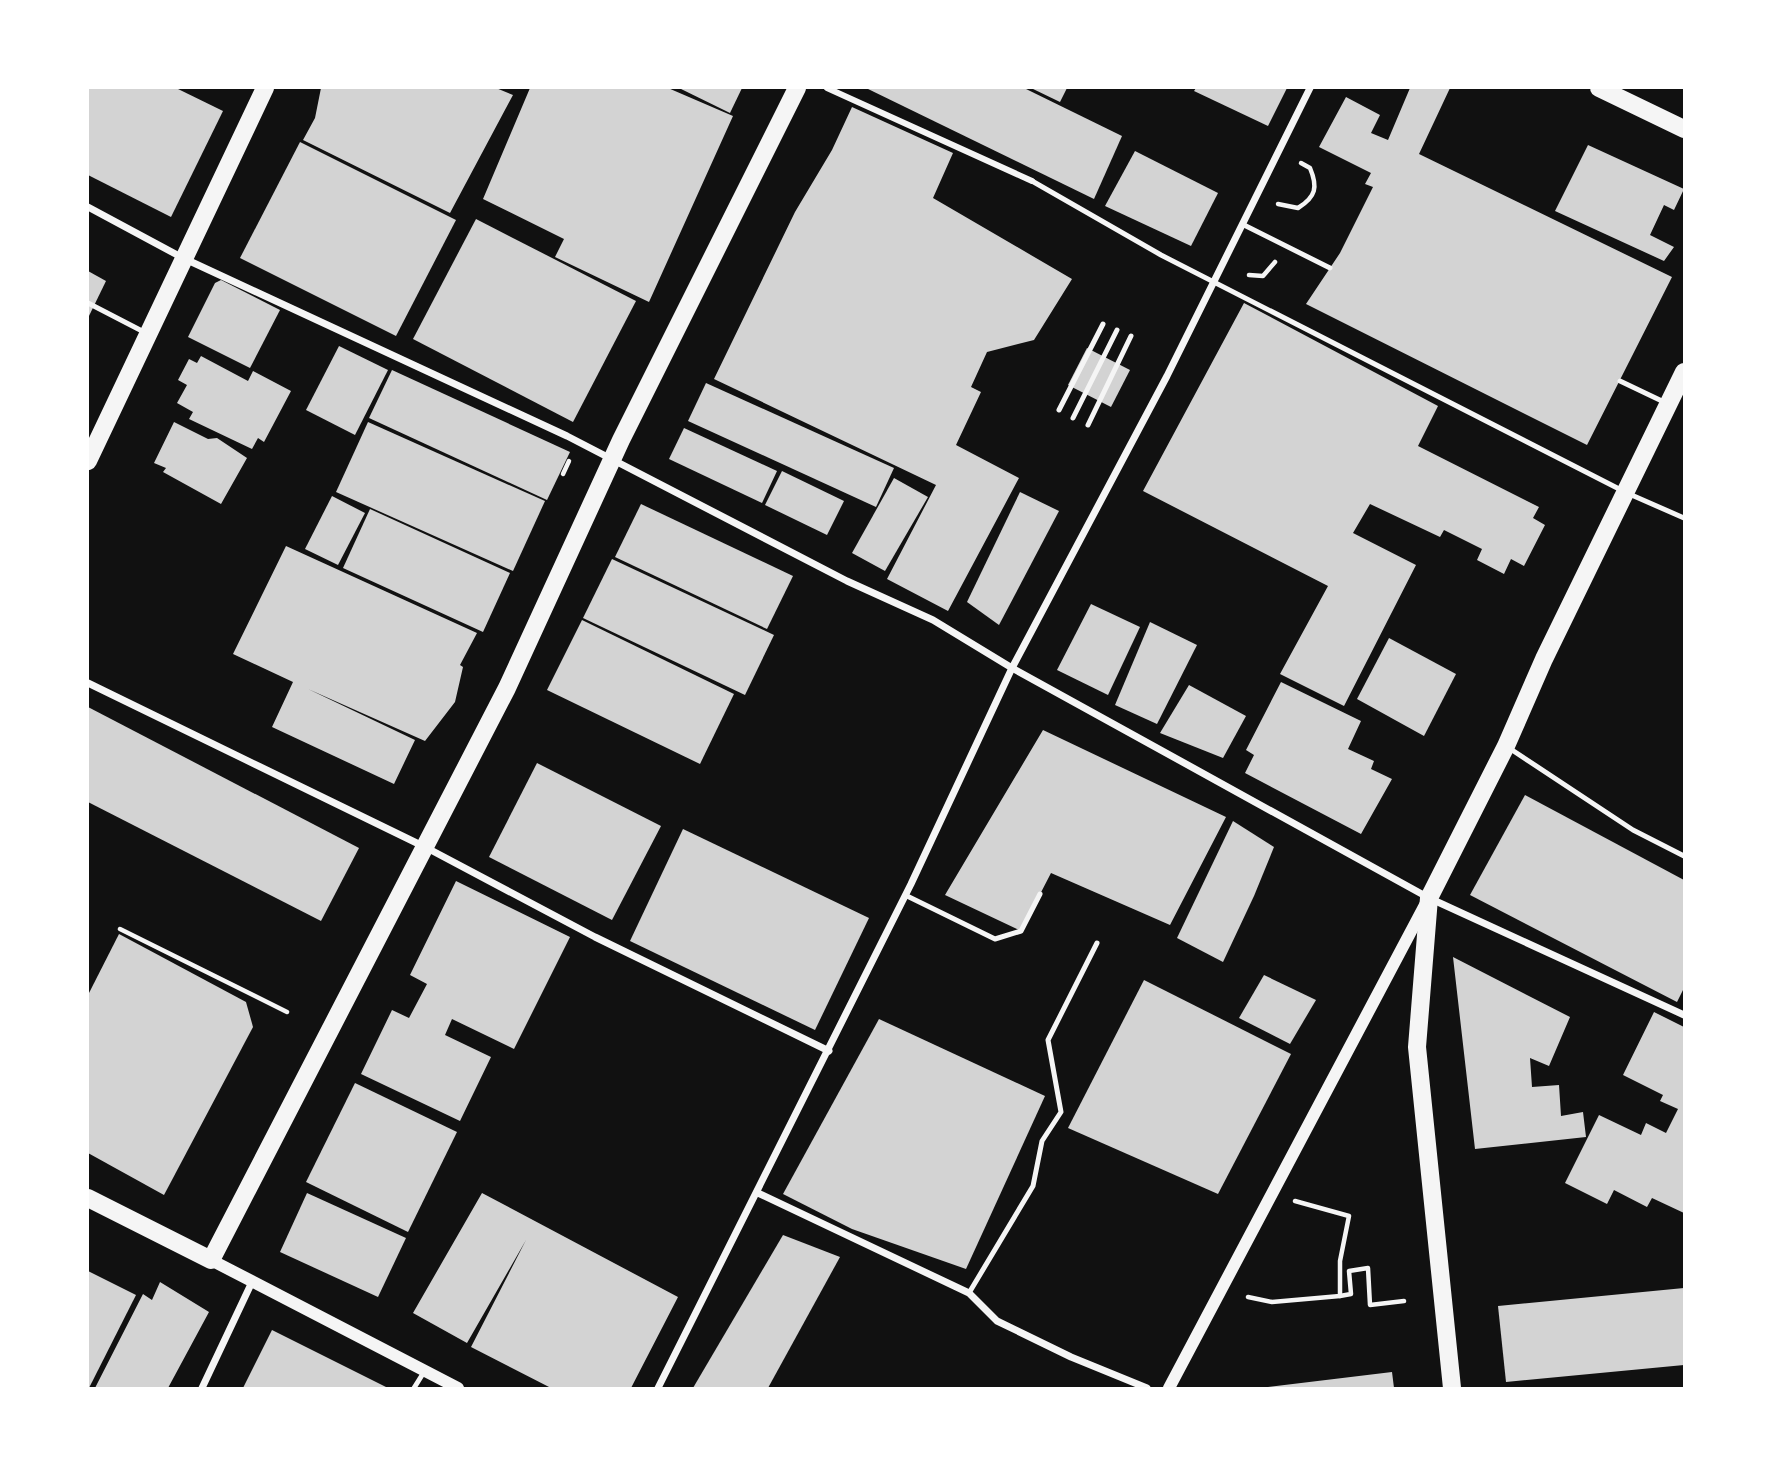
<svg xmlns="http://www.w3.org/2000/svg" width="1772" height="1476" viewBox="0 0 1772 1476" font-family="Roboto,sans-serif">
<rect width="100%" height="100%" fill="#111"/>
<g fill="#d3d3d3">
<polygon points="88,88 176,88 223,111 171,217 88,175"/>
<polygon points="321,88 496,88 513,95 450,213 303,140 315,118"/>
<polygon points="530,88 668,88 733,116 649,302 555,257 564,239 483,199"/>
<polygon points="679,88 742,88 730,113"/>
<polygon points="866,88 1024,88 1122,136 1094,199"/>
<polygon points="1031,88 1067,88 1060,102"/>
<polygon points="1196,88 1287,88 1268,126 1194,91"/>
<polygon points="1410,88 1450,88 1419,154 1672,277 1587,445 1306,304 1340,253 1373,187 1365,184 1371,173 1319,147 1346,97 1380,115 1371,133 1388,140"/>
<polygon points="852,107 953,153 933,198 1072,279 1034,340 987,352 971,387 981,392 956,445 1019,478 948,611 887,579 936,485 714,379 795,212 832,150"/>
<polygon points="300,142 456,220 396,336 240,258"/>
<polygon points="1588,145 1684,189 1674,210 1664,205 1650,235 1674,247 1664,261 1555,211"/>
<polygon points="1135,151 1218,193 1191,246 1105,206"/>
<polygon points="476,219 636,301 573,422 413,339"/>
<polygon points="88,271 106,281 88,318"/>
<polygon points="221,280 280,310 250,368 188,337 215,283"/>
<polygon points="1244,303 1438,406 1418,446 1539,507 1533,518 1545,525 1524,566 1511,559 1504,574 1477,560 1482,549 1444,530 1440,537 1370,504 1353,533 1416,565 1344,706 1280,674 1328,586 1143,491"/>
<polygon points="339,346 388,370 355,435 306,410"/>
<polygon points="1087,348 1130,370 1111,407 1068,385"/>
<polygon points="201,356 248,381 253,371 291,391 264,442 258,438 252,449 189,419 193,412 177,403 187,385 178,380 189,359 197,363"/>
<polygon points="392,370 570,452 547,500 369,418"/>
<polygon points="706,383 894,468 876,507 688,421"/>
<polygon points="174,422 208,439 217,438 247,458 221,504 163,472 166,468 154,463"/>
<polygon points="368,422 545,501 513,571 336,492"/>
<polygon points="684,428 777,471 762,503 669,459"/>
<polygon points="782,471 844,501 827,535 765,505"/>
<polygon points="894,478 928,497 885,571 852,553"/>
<polygon points="1020,492 1059,511 999,625 967,602"/>
<polygon points="332,496 365,513 338,565 305,549"/>
<polygon points="641,504 793,576 767,629 615,557"/>
<polygon points="370,509 510,573 483,632 343,568"/>
<polygon points="286,546 477,633 460,665 463,667 455,702 425,741 308,689 415,740 394,784 272,727 293,682 233,654"/>
<polygon points="612,559 774,635 745,695 583,618"/>
<polygon points="1091,604 1140,627 1108,695 1057,670"/>
<polygon points="582,620 734,694 700,764 547,690"/>
<polygon points="1150,622 1197,645 1157,724 1115,705"/>
<polygon points="1389,638 1456,674 1424,736 1357,699"/>
<polygon points="1281,682 1361,721 1348,749 1374,761 1371,769 1392,779 1361,834 1245,773 1254,755 1246,750"/>
<polygon points="1189,685 1246,716 1223,758 1160,733"/>
<polygon points="88,707 359,848 321,921 88,802"/>
<polygon points="1043,730 1226,817 1170,925 1051,873 1021,931 945,895"/>
<polygon points="537,763 661,826 612,920 489,857"/>
<polygon points="1525,795 1684,880 1684,988 1677,1002 1470,895"/>
<polygon points="1233,821 1274,847 1254,896 1223,962 1177,938"/>
<polygon points="683,829 869,918 815,1030 630,941"/>
<polygon points="456,881 570,937 514,1049 452,1019 445,1035 491,1057 460,1121 361,1074 392,1010 409,1018 427,984 410,975"/>
<polygon points="119,934 246,1002 253,1027 164,1195 88,1153 88,995"/>
<polygon points="1453,957 1570,1017 1549,1066 1530,1058 1532,1087 1559,1085 1561,1116 1583,1112 1586,1137 1475,1149"/>
<polygon points="1264,975 1316,1000 1290,1044 1239,1018"/>
<polygon points="1144,980 1291,1054 1218,1194 1068,1128"/>
<polygon points="1654,1012 1684,1027 1684,1213 1652,1198 1647,1207 1614,1190 1607,1204 1565,1183 1599,1115 1641,1135 1646,1123 1666,1133 1678,1109 1660,1101 1663,1095 1623,1075"/>
<polygon points="879,1019 1045,1096 966,1269 852,1229 783,1194"/>
<polygon points="355,1083 457,1132 408,1232 306,1182"/>
<polygon points="307,1193 406,1238 378,1297 280,1252"/>
<polygon points="482,1193 678,1297 631,1388 551,1388 471,1347 526,1240 467,1343 413,1313"/>
<polygon points="783,1235 840,1257 768,1388 693,1388"/>
<polygon points="88,1271 136,1295 89,1388 88,1388"/>
<polygon points="160,1282 209,1312 168,1388 95,1388 143,1294 152,1300"/>
<polygon points="1684,1288 1684,1365 1506,1382 1498,1306"/>
<polygon points="272,1330 388,1388 243,1388"/>
<polygon points="1392,1372 1394,1388 1268,1388 1268,1387"/>
</g>
<g fill="none" stroke-linecap="round" stroke-linejoin="round">
<g stroke="#f5f5f5" stroke-width="4.5">
<path d="M1278,204l20,4c18,-11 20,-21 12,-40l-9,-5"/>
<polyline points="1249,275 1263,276 1275,262"/>
<polyline points="563,474 569,461"/>
<polyline points="120,929 287,1012"/>
<polyline points="1340,1296 1351,1294 1349,1271 1368,1268 1370,1305 1404,1301"/>
<polyline points="1248,1297 1272,1302 1340,1296 1340,1261 1349,1216 1295,1201"/>
</g>
<g stroke="#f5f5f5" stroke-width="5">
<polyline points="1032,181 1161,255 1627,493 1684,518"/>
<polyline points="1242,224 1330,268"/>
<polyline points="88,303 144,332"/>
<polyline points="1620,381 1664,402"/>
<polyline points="1059,410 1103,324"/>
<polyline points="1073,418 1117,330"/>
<polyline points="1088,425 1131,336"/>
<polyline points="1509,748 1633,830 1684,856"/>
<polyline points="905,895 995,939 1021,931 1040,894"/>
<polyline points="969,1293 1033,1186 1042,1141 1061,1112 1048,1040 1097,943"/>
<polyline points="414,1388 424,1372"/>
</g>
<polyline stroke="#f5f5f5" stroke-width="6" points="827,88 1032,181"/>
<g stroke="#f5f5f5" stroke-width="7">
<polyline points="88,207 183,258 567,436 847,581 933,620 1012,668 1429,898 1684,1015"/>
<polyline points="88,683 427,848 595,937 829,1051"/>
<polyline points="758,1193 969,1293 997,1321 1071,1357 1147,1388"/>
<polyline points="202,1388 252,1282"/>
<polyline points="658,1388 911,884 1012,668 1167,376 1310,88"/>
</g>
<g stroke="#f5f5f5" stroke-width="12">
<polyline points="211,1260 458,1388"/>
<polyline points="1169,1388 1426,903"/>
</g>
<g stroke="#f5f5f5" stroke-width="18">
<polyline points="1599,88 1684,129"/>
<polyline points="88,461 265,88"/>
<polyline points="88,1198 211,1260 507,688 621,440 797,88"/>
<polyline points="1452,1388 1417,1047 1429,898 1506,746 1544,659 1684,372"/>
</g>
</g>
<rect width="1772" height="1476" fill="none" stroke="#ffffff" stroke-width="178"/>
</svg>
